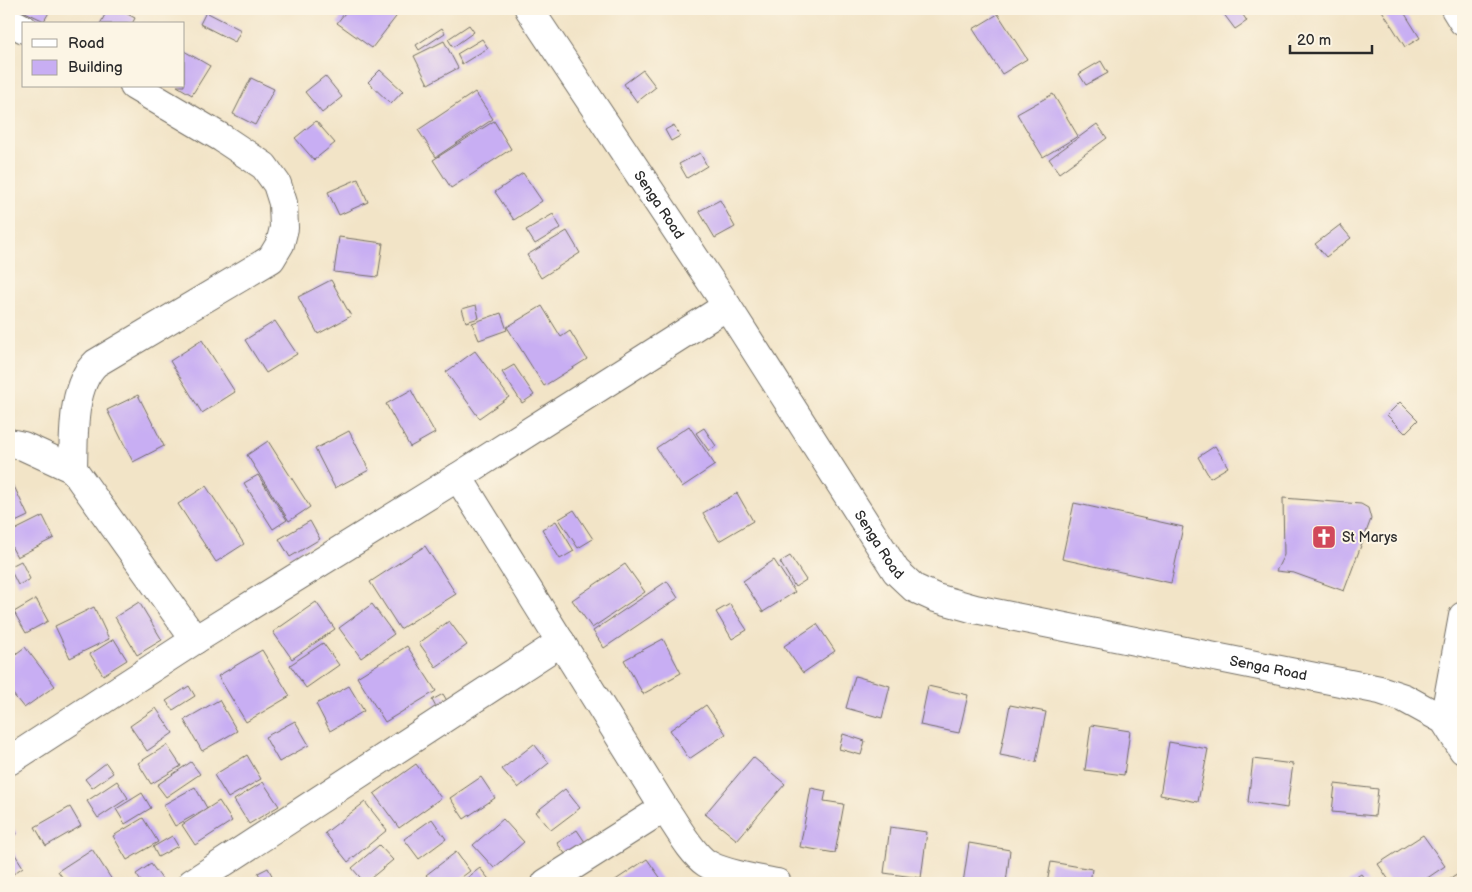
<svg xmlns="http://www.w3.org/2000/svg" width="1472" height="892" viewBox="0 0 1472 892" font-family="'Balsamiq Sans',sans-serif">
<rect width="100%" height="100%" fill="#fcf5e5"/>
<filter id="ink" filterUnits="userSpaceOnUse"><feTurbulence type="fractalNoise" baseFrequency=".02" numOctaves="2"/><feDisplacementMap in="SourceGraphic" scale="10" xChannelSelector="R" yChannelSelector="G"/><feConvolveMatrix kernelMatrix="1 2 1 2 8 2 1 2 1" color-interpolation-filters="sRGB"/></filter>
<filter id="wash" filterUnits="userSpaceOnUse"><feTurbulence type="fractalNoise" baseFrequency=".0096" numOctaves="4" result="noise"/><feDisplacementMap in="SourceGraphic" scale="20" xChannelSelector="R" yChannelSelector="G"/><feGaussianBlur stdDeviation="1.12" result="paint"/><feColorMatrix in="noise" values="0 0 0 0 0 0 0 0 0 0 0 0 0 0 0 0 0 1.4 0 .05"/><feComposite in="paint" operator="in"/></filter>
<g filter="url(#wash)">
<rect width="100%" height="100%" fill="#f2e4c7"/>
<g id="blocks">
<g fill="#c8aef3">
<polygon points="19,9 51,9 44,21"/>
<polygon points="108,9 118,9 135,18 132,24 100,24"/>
<polygon points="348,9 402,9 372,48 337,23"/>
<polygon points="1220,9 1239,9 1247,21 1235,29"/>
<polygon points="1381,9 1402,9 1420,38 1405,47"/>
<polygon points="206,12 241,30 235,42 200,24"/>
<polygon points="998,14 1027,59 1002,74 973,29"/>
<polygon points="469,25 474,32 453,47 448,39"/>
<polygon points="442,28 445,33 419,50 416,45"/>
<polygon points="482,39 488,48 462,64 457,54"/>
<polygon points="444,41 458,68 428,84 414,56"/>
<polygon points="184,51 210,66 192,95 177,86 184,86"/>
<polygon points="1101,61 1108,73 1086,85 1079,74"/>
<polygon points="380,70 403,91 391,104 368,82"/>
<polygon points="643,70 656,87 637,102 624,84"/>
<polygon points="325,76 342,97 322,113 305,92"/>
<polygon points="251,78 274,89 255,125 233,114"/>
<polygon points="475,92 493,119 436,157 418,130"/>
<polygon points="1053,94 1078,136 1043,157 1017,114"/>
<polygon points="316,121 335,143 314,160 295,138"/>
<polygon points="494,121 511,149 451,188 433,160"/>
<polygon points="1097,124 1107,138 1059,173 1049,159"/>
<polygon points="674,125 680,136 671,141 665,130"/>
<polygon points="700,153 707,166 687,178 679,164"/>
<polygon points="523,173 542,201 514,220 495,192"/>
<polygon points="358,179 368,202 339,215 328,192"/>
<polygon points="720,200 735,227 715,238 699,211"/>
<polygon points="553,214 561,228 535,244 526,230"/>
<polygon points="1340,225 1351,238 1326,257 1315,244"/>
<polygon points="567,231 580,253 541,278 527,255"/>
<polygon points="339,237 383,243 378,277 334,272"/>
<polygon points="331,280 351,316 318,334 298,297"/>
<polygon points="476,305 479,318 466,322 462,309"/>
<polygon points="542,306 561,337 570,331 587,359 544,386 507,327"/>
<polygon points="501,313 507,330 479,340 472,323"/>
<polygon points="275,321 297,354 266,373 245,340"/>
<polygon points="202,340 235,392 202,413 170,361"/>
<polygon points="475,351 509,397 479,418 446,372"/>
<polygon points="514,365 534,395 522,403 502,372"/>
<polygon points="411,390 435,433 410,447 386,404"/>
<polygon points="138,395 164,446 133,462 107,410"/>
<polygon points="1400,402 1418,420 1405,433 1387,415"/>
<polygon points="689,426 715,465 682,487 656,448"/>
<polygon points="704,428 716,446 709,451 696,433"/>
<polygon points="349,431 369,470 335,488 315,449"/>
<polygon points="268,441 310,507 289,521 247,455"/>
<polygon points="1215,446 1228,467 1210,478 1198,457"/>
<polygon points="258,475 287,520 273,529 244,483"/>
<polygon points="14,486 28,516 9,525 9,489"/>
<polygon points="206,486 244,544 216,562 178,504"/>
<polygon points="737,493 753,521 719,541 703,513"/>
<polygon points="1283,498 1361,504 1368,508 1371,519 1344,591 1294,573 1276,571 1284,555"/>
<polygon points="1074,503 1183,527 1171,583 1062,559"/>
<polygon points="574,510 593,539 578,548 559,519"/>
<polygon points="43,516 54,538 17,557 9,542 9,533"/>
<polygon points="310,521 320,539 290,557 279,539"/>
<polygon points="556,521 574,551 560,559 542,529"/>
<polygon points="425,546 456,594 400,629 370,582"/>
<polygon points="790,556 806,580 795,587 780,562"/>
<polygon points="774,560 795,592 763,612 743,581"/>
<polygon points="21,561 30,579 18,585 9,567"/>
<polygon points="625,564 645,592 592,628 572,600"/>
<polygon points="667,581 678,598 604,648 593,631"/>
<polygon points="36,599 48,621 26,633 14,612"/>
<polygon points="139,602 162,640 137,655 115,617"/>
<polygon points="316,602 335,629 292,659 273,632"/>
<polygon points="372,604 394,634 361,658 339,628"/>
<polygon points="730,604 747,630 732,639 716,612"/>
<polygon points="94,607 109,639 70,658 55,626"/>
<polygon points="449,621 467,645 436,667 419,643"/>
<polygon points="817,624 835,651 803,673 784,646"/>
<polygon points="114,639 127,660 103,675 90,654"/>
<polygon points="663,639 681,673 643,694 624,660"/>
<polygon points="323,643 339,665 306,688 290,665"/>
<polygon points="407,646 436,691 385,722 357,677"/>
<polygon points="25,647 55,686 24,708 9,689 9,659"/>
<polygon points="262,650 290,696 246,722 218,676"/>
<polygon points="855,676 890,686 882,718 846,708"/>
<polygon points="189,686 195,696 173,710 166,701"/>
<polygon points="349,686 364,711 330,731 316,704"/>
<polygon points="928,686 968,695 959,733 920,725"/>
<polygon points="443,694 449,704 438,711 432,700"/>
<polygon points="219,700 237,731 202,751 184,720"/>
<polygon points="706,705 726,734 689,759 670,730"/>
<polygon points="1010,705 1046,712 1036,762 1000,755"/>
<polygon points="156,708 173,733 147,751 130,726"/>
<polygon points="295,721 309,745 279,762 265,737"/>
<polygon points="1091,725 1130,731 1124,775 1085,770"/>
<polygon points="843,734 865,741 861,755 839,749"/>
<polygon points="1169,742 1208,749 1198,802 1160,795"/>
<polygon points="534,744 549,763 518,788 502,769"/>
<polygon points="167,745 181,766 151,784 138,763"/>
<polygon points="247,755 261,779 228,798 214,775"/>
<polygon points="753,757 785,784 737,840 705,814"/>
<polygon points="1253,759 1293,764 1287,808 1248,802"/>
<polygon points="191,762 200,774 166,797 157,785"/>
<polygon points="106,763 113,773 92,788 85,779"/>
<polygon points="416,764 441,798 399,828 374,794"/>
<polygon points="481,777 495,798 464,819 450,798"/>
<polygon points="117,781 128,798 98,818 87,801"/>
<polygon points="263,782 279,806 249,824 234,800"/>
<polygon points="1335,784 1378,789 1375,816 1332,812"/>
<polygon points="195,787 207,808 175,826 163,805"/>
<polygon points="811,788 826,791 824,801 844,804 835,853 800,847"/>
<polygon points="565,789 580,808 551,830 536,812"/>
<polygon points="142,793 151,808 125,824 116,809"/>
<polygon points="219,801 232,821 195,845 182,825"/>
<polygon points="365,802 387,830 348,862 325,833"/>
<polygon points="70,807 81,826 46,846 35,827"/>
<polygon points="143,818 158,842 127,860 113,836"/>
<polygon points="432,819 446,839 419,859 404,839"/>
<polygon points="503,819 524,842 494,868 473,845"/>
<polygon points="9,821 17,834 9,839"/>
<polygon points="890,827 927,832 921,878 884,873"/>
<polygon points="577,830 585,842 566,855 557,843"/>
<polygon points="1423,835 1445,866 1420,883 1391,883 1378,864"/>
<polygon points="172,836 178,846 158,857 153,847"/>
<polygon points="969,843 1010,850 1006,883 963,883"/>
<polygon points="9,845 23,867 9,877"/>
<polygon points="379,845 393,860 365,883 352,868"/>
<polygon points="92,849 114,883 66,883 58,871"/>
<polygon points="456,852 470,871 454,883 432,883 426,875"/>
<polygon points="647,859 664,883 611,883"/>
<polygon points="1051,862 1092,869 1090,883 1047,883"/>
<polygon points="151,864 165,883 142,883 136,874"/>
<polygon points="268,868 276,883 264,883 258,873"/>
<polygon points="480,868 492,883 464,883 463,881"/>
<polygon points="1463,871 1463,883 1444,883"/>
<polygon points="1361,874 1368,883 1347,883"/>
<polygon points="1137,879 1157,882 1157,883 1136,883"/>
</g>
</g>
</g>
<g filter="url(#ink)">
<use href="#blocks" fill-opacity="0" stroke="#716c62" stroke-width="1"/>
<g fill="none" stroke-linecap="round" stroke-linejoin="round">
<defs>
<g id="minor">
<path id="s1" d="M529,9l198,297 169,265 18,17 22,10 39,11 405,81 24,8 40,22 19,30"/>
<polyline points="1455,9 1463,22"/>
<polyline points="9,21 24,29"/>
<polyline points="9,443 23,446 73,469 195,640"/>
<path d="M73,469c1,-31 -2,-83 23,-106l175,-104 9,-15 4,-16 -1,-25 -6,-19 -13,-18 -42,-28 -88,-52"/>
<path d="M458,477l206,331c12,16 26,44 42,55 16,11 52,16 71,20"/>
<polyline points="1444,720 1463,616"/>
<polyline points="9,761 195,640 458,477 727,306"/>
<polyline points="192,883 561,642"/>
<polyline points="546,883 664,808"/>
</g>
</defs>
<use href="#minor" stroke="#716c62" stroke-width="30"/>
<use href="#minor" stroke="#fff" stroke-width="28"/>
</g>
</g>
<defs>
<symbol id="church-square" viewBox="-11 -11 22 22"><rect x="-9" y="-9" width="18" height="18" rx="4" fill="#d1495b" stroke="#fcf5e5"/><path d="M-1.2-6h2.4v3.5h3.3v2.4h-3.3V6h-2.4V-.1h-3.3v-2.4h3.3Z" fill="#fff"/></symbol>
</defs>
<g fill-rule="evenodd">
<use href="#church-square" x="1310" y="523" width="28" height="28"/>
</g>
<g text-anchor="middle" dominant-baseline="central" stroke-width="4" stroke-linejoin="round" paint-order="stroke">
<g font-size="14" fill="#2b2b2b" stroke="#fcf5e5">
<text stroke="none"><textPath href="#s1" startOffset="235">Senga Road</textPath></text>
<text stroke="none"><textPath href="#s1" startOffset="640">Senga Road</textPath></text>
<text stroke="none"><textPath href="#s1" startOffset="1060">Senga Road</textPath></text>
</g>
<g font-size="14" fill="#2b2b2b" stroke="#fcf5e5" text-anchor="start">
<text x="1342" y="537">St Marys</text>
</g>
</g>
<rect width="1472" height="892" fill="none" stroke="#fcf5e5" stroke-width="30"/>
<rect x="22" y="22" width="162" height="65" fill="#fcf5e5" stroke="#a8a49b"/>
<rect x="32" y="39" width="25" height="8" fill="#ffffff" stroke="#a8a49b"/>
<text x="68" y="48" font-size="15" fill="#2b2b2b">Road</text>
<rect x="32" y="60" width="25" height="15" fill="#c8aef3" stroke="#a8a49b"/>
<text x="68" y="72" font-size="15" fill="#2b2b2b">Building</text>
<path d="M1290 45v8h82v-8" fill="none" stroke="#2b2b2b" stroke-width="2.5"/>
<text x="1297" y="45" font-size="15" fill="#2b2b2b" stroke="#fcf5e5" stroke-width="4" paint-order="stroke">20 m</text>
</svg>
